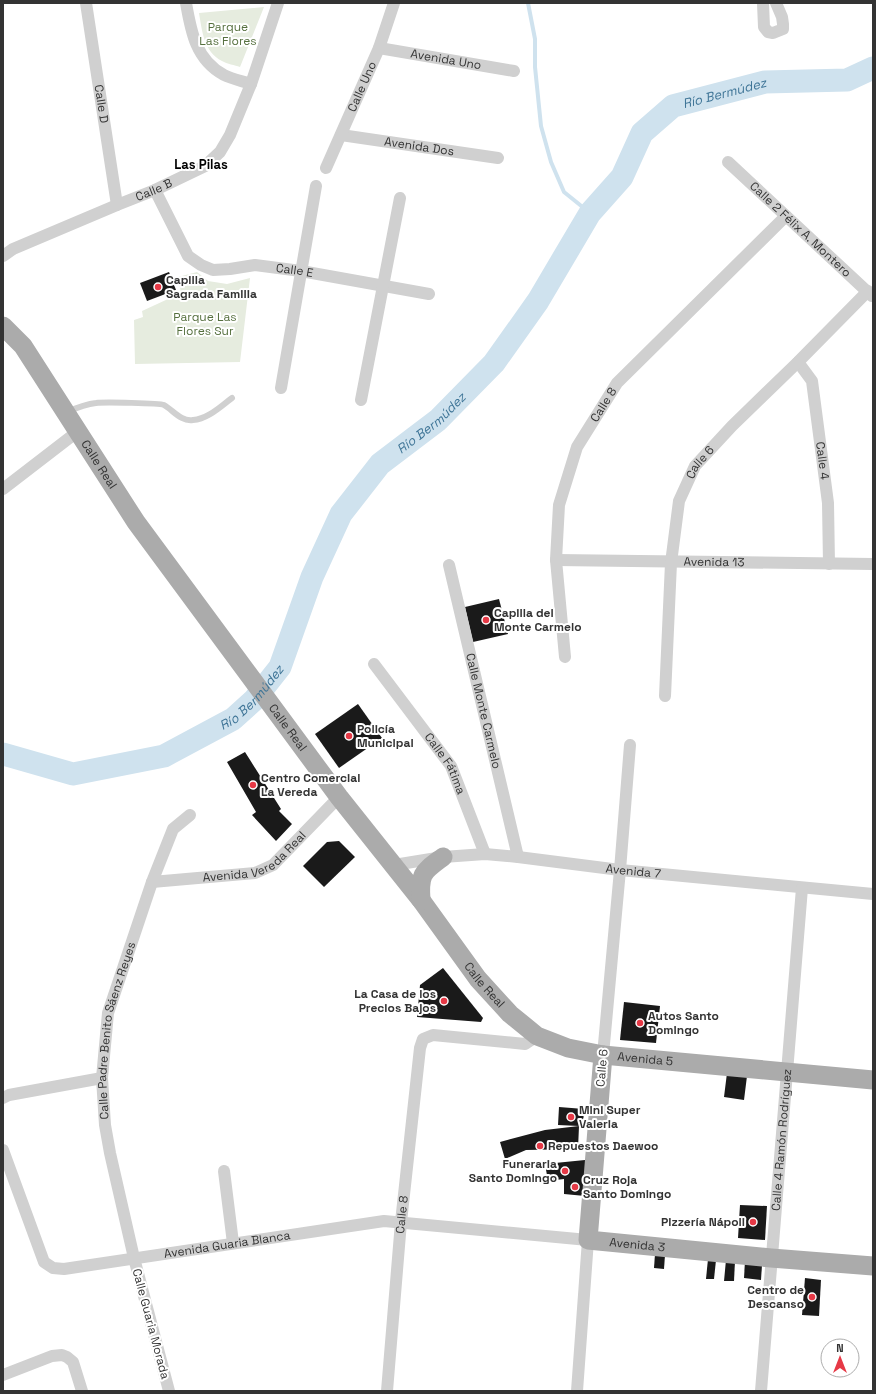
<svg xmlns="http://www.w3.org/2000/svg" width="876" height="1394" viewBox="0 0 876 1394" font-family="'Space Grotesk',sans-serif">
<rect width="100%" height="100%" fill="#fff"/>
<g fill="#e6ecdf">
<path d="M264,7l-24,60c-5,-2 -13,-3 -18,-6 -18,-9 -20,-30 -23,-48z"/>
<polygon points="197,272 208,281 227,284 250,278 240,362 135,364 134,320 143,317 142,311 181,293 178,277"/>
</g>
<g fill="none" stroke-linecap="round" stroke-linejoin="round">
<polyline stroke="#cfe2ee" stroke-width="4" points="528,3 535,39 535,67 541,126 551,162 564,192 590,213"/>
<path stroke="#cfe2ee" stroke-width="23" id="s1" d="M3,754l70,20 91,-18 69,-37 21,-19 26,-33 32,-90 29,-63 39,-50 58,-44 56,-57 44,-62 52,-88 32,-36 20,-44 31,-27 92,-24 82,-2 26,-12"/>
</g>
<g fill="#1a1a1a">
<polygon points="169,272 176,290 147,301 140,283"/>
<polygon points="499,599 508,634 473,642 465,607"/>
<polygon points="358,704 382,738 339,768 315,734"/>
<polygon points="245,752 281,809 279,811 292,824 276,841 252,815 256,812 227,762"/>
<polygon points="339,841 355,857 324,887 303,866 327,842"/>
<polygon points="443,968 483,1018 481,1022 417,1017 420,985"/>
<polygon points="624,1002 660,1006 656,1043 620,1040"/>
<polygon points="727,1073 747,1076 744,1100 724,1097"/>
<polygon points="559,1107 584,1109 583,1126 579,1126 578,1149 526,1150 505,1159 500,1142 545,1130 579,1126 558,1125"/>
<polygon points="585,1160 585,1196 564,1194 564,1179 548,1181 545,1164"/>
<polygon points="740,1205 767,1206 765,1240 738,1238"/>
<polygon points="655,1254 665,1255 664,1269 654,1268"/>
<polygon points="708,1259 716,1260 714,1279 706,1279"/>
<polygon points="726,1260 735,1261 734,1281 724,1281"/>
<polygon points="745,1261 762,1265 761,1280 744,1278"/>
<polygon points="805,1278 821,1280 819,1316 802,1315"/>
</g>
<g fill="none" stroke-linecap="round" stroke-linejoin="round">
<path stroke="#d0d0d0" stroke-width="6" d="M67,412c9,-4 19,-8 29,-9 8,-1 63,0 68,2 9,5 17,17 29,15 15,-1 28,-14 39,-22"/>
<g stroke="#d0d0d0" stroke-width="12">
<path id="s2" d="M86,3l31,202"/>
<path d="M186,3c5,29 10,57 38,72 8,4 18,6 27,9"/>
<polyline points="763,3 764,27 768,32 773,33 783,29 783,24 782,17 776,3"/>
<path id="s3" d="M379,48l135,23"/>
<path id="s4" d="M341,135l157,23"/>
<path id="s5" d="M728,162l144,134"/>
<path id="s6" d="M326,168l53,-120 15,-45"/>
<path id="s7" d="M155,190l33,66 13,9 12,5 17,-1 25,-4 46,6 128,23"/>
<path id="s8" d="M3,256l10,-7 104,-44 38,-15 50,-24 15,-14 10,-17 21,-51 27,-81"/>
<path id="s9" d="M798,362l14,19 16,122 1,61"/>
<polyline points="281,388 316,186"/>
<polyline points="361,400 400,198"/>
<polyline points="3,489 77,432"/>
<path id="s10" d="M556,560l317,4"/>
<path id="s11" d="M449,565l69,292"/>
<path id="s12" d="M565,657l-9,-97 3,-55 18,-58 40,-64 169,-167"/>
<path id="s13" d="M374,664l77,102 34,88"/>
<path id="s14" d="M665,696l6,-133 8,-62 16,-35 37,-40 66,-64 70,-71"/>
<path id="s15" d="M394,865l49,-8 42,-3 33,3 102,13 253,24"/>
<path id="s16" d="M152,882l103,-9 18,-8 66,-68"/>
<polyline points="603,1055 620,870 630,745"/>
<polyline points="3,1098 9,1095 102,1078"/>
<path id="s17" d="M3,1150l41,112 9,6 11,1 320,-48 204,19 -11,151"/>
<polyline points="224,1171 233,1243"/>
<polyline points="3,1375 52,1356 62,1355 67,1357 73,1362 82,1391"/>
<path id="s18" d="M169,1391l-35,-133 -24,-105 -5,-28 -3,-47 6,-65 44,-131 21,-53 17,-14"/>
<path id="s19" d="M387,1391l14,-169 19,-174 3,-9 10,-4 92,9 12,-8"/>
<path id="s20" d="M761,1391l41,-503"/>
</g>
<g stroke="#ababab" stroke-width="19">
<path id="s21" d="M3,326l20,20 113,176 203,275 82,103 57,79 32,35 27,22 31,12 35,7 270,25"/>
<path d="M421,900c-2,-27 2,-28 22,-43"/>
<path id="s22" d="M603,1055l-15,185 183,18 102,8"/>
</g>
</g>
<g fill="#e63946" stroke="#fff" stroke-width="1.5">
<circle cx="158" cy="287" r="4"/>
<circle cx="486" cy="620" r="4"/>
<circle cx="349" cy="736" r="4"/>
<circle cx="253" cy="785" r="4"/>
<circle cx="444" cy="1001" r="4"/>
<circle cx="640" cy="1023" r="4"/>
<circle cx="571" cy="1117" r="4"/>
<circle cx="540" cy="1146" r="4"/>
<circle cx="565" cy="1171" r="4"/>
<circle cx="575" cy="1187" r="4"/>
<circle cx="753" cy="1222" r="4"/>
<circle cx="812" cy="1297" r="4"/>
</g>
<g text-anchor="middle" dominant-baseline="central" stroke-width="4" stroke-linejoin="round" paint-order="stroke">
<g font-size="12" fill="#56703f" stroke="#fff">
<text x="228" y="27">Parque<tspan x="228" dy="14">Las Flores</tspan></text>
<text x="205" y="317">Parque Las<tspan x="205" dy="14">Flores Sur</tspan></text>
</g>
<g font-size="12" fill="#333" stroke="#fff">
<text stroke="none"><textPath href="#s3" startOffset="68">Avenida Uno</textPath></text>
<text stroke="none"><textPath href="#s6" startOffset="89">Calle Uno</textPath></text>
<text stroke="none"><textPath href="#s2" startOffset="102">Calle D</textPath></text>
<text stroke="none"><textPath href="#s4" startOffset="79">Avenida Dos</textPath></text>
<text stroke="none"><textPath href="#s8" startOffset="165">Calle B</textPath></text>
<text stroke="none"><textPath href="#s5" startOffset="99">Calle 2 Félix A. Montero</textPath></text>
<text stroke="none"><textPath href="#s7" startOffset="185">Calle E</textPath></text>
<text stroke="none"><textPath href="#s12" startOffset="263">Calle 8</textPath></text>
<text stroke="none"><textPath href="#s9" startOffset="104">Calle 4</textPath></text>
<text stroke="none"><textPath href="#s14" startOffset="240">Calle 6</textPath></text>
<text stroke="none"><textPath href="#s21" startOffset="169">Calle Real</textPath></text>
<text stroke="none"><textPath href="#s10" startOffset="158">Avenida 13</textPath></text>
<text stroke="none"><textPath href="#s11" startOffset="150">Calle Monte Carmelo</textPath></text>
<text stroke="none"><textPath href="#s21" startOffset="493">Calle Real</textPath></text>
<text stroke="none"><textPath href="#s13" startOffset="123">Calle Fátima</textPath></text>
<text stroke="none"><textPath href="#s16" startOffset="109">Avenida Vereda Real</textPath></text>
<text stroke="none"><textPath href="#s15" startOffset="241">Avenida 7</textPath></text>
<text stroke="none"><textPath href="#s21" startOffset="817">Calle Real</textPath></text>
<text stroke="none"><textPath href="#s18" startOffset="370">Calle Padre Benito Sáenz Reyes</textPath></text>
<text stroke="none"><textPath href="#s21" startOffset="1002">Avenida 5</textPath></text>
<text transform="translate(602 1068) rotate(-85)">Calle 6</text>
<text stroke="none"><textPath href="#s20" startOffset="252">Calle 4 Ramón Rodríguez</textPath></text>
<text stroke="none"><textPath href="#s19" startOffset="177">Calle 8</textPath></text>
<text stroke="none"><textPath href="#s17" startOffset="306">Avenida Guaria Blanca</textPath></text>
<text stroke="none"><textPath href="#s22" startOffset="235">Avenida 3</textPath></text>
<text transform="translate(151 1324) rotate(75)">Calle Guaria Morada</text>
</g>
<g font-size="12" font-weight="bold" fill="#333" stroke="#fff" text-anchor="start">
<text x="166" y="280">Capilla<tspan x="166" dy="14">Sagrada Familia</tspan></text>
<text x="494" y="613">Capilla del<tspan x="494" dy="14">Monte Carmelo</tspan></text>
<text x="357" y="729">Policía<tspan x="357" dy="14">Municipal</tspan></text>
<text x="261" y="778">Centro Comercial<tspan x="261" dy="14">La Vereda</tspan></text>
<text x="436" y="994" text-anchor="end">La Casa de los<tspan x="436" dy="14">Precios Bajos</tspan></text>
<text x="648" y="1016">Autos Santo<tspan x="648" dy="14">Domingo</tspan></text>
<text x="579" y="1110">Mini Super<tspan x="579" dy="14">Valeria</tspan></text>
<text x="548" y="1146">Repuestos Daewoo</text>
<text x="557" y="1164" text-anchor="end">Funeraria<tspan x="557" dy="14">Santo Domingo</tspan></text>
<text x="583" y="1180">Cruz Roja<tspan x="583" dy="14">Santo Domingo</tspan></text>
<text x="745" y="1222" text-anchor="end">Pizzería Nápoli</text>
<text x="804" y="1290" text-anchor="end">Centro de<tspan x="804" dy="14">Descanso</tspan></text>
</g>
<g font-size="13" font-style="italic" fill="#3f7597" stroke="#fff">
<text stroke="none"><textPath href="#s1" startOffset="1064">Río Bermúdez</textPath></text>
<text stroke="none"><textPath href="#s1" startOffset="608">Río Bermúdez</textPath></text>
<text stroke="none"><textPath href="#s1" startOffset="272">Río Bermúdez</textPath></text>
</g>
<g font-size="13" font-weight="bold" fill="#000" stroke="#fff">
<text x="201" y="164">Las Pilas</text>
</g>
</g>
<rect width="876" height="1394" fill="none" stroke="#333333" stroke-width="8"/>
<g transform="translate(840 1358)"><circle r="19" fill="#ffffff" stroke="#adadad"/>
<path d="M0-3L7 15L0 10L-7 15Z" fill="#e63946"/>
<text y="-6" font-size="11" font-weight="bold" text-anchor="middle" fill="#333333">N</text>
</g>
</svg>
